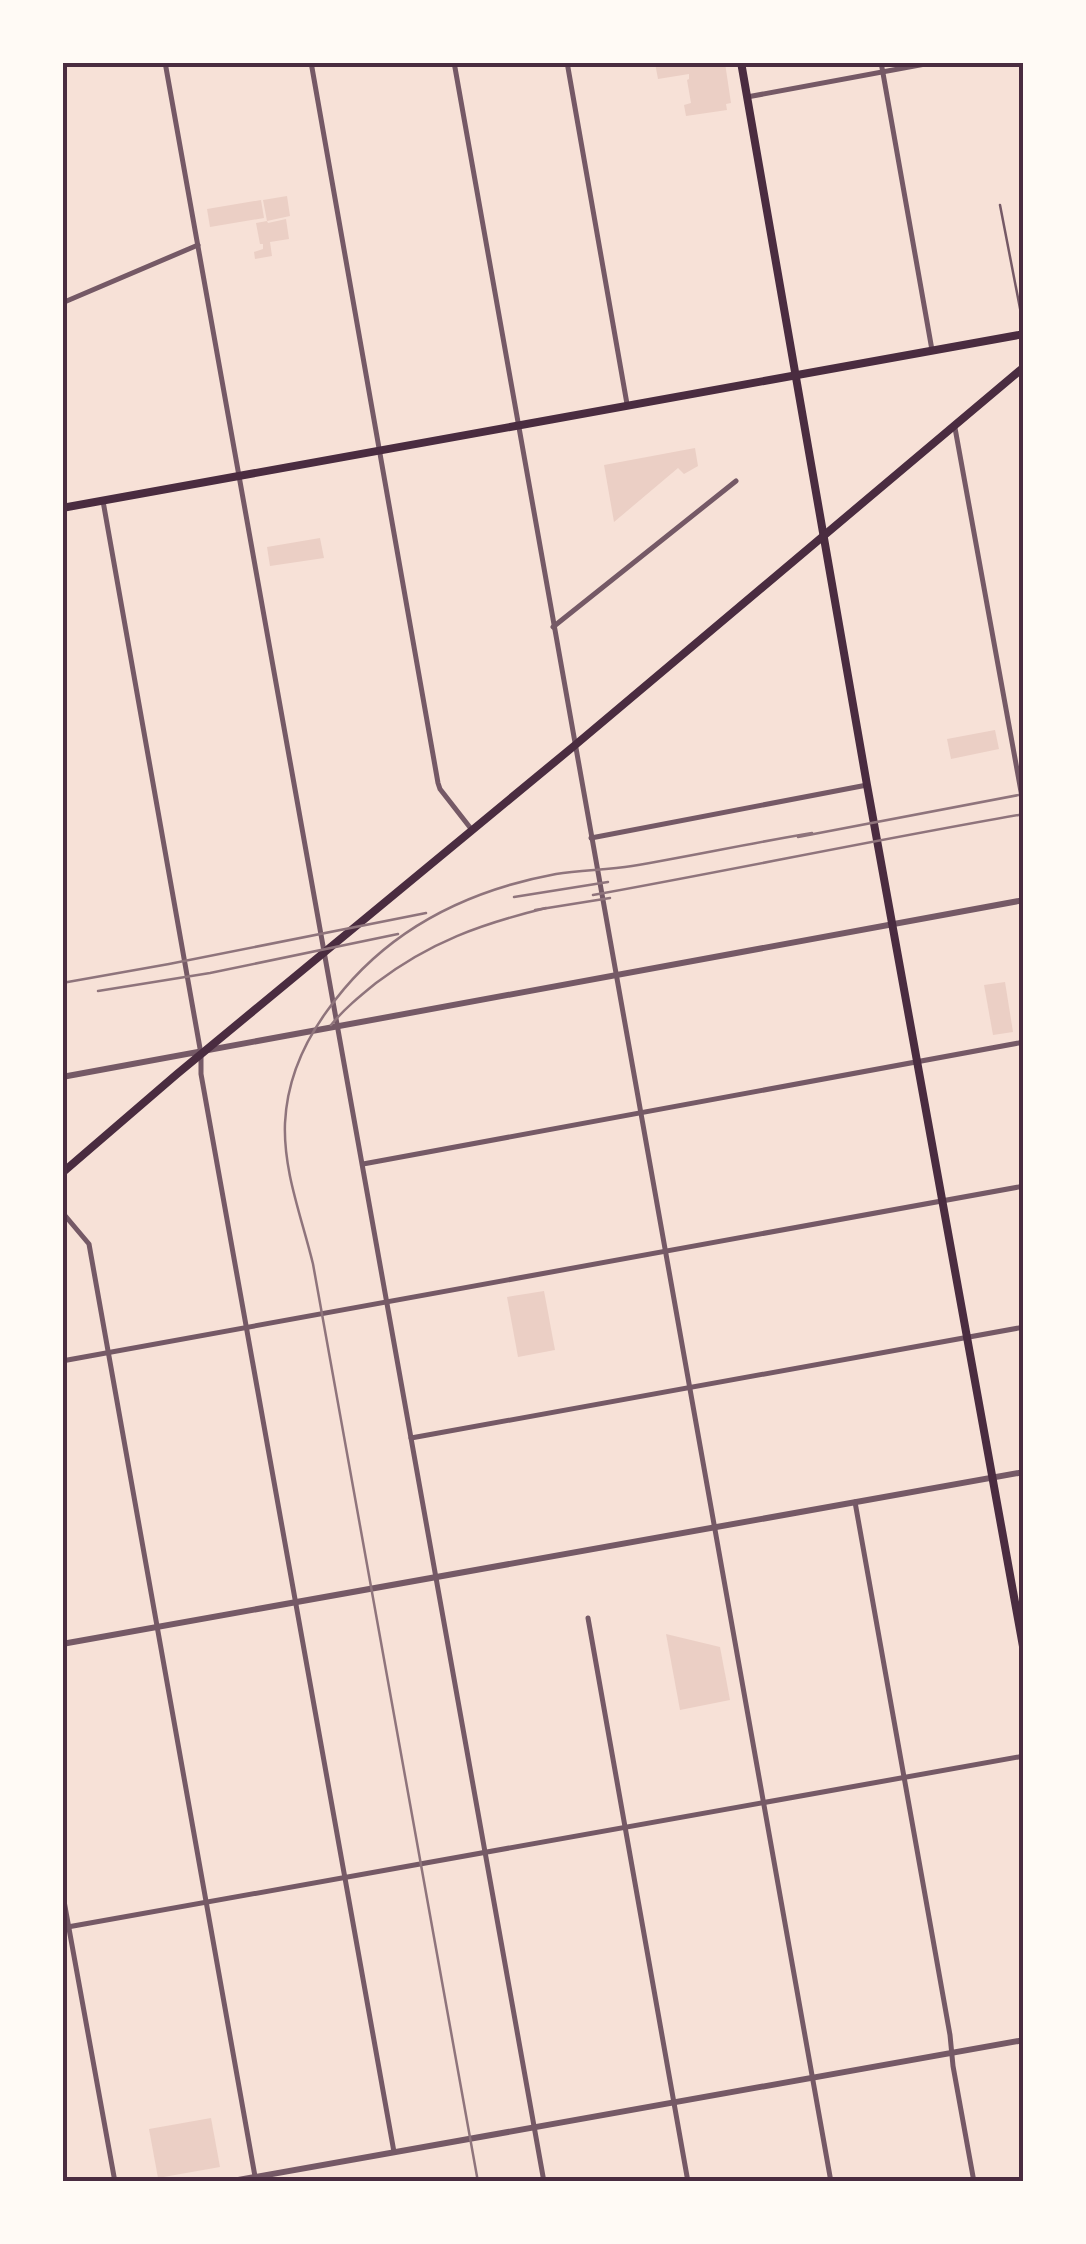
<svg xmlns="http://www.w3.org/2000/svg" width="1086" height="2244" viewBox="0 0 1086 2244" font-family="Jost,sans-serif">
<rect width="100%" height="100%" fill="#f7e1d7"/>
<g fill="#ebcfc5">
<polygon points="655,63 725,63 731,103 726,104 727,110 686,116 684,105 691,103 687,80 689,79 689,74 658,79"/>
<polygon points="287,196 290,216 267,221 268,223 286,219 289,239 270,242 272,256 255,259 254,252 263,249 263,244 260,244 256,223 267,221 263,200"/>
<polygon points="261,200 264,218 210,227 207,209"/>
<polygon points="695,448 698,466 684,474 678,468 614,522 604,465"/>
<polygon points="320,538 324,558 270,566 267,547"/>
<polygon points="995,730 999,749 951,759 947,739"/>
<polygon points="1005,982 1013,1032 993,1035 984,985"/>
<polygon points="544,1291 555,1350 518,1357 507,1297"/>
<polygon points="666,1634 720,1647 730,1700 680,1710"/>
<polygon points="211,2118 220,2167 158,2178 149,2129"/>
</g>
<g fill="none" stroke-linecap="round" stroke-linejoin="round">
<polyline stroke="#755966" stroke-width="2.5" points="1000,205 1024,329"/>
<g stroke="#755966" stroke-width="5">
<polyline points="165,62 544,2182"/>
<polyline points="311,62 438,783 440,789 472,830"/>
<polyline points="454,62 831,2182"/>
<polyline points="567,62 627,404"/>
<polyline points="881,62 932,350"/>
<polyline points="747,97 936,62"/>
<polyline points="62,303 198,245"/>
<polyline points="955,428 1024,808"/>
<polyline points="103,501 201,1054 201,1074 394,2152"/>
<polyline points="553,627 736,481"/>
<polyline points="591,838 867,785"/>
<polyline points="363,1164 1024,1042"/>
<polyline points="62,1212 89,1244 256,2182"/>
<polyline points="62,1361 1024,1186"/>
<polyline points="411,1438 1024,1327"/>
<polyline points="855,1502 950,2035 953,2066 974,2182"/>
<polyline points="588,1618 688,2182"/>
<polyline points="62,1890 115,2182"/>
<polyline points="62,1928 1024,1756"/>
</g>
<g stroke="#755966" stroke-width="6">
<polyline points="62,1077 1024,900"/>
<polyline points="62,1644 1024,1472"/>
<polyline points="227,2182 1024,2040"/>
</g>
<g stroke="#4a2c40" stroke-width="8">
<polyline points="741,62 867,785 1024,1652"/>
<polyline points="62,508 1024,334"/>
<polyline points="62,1173 177,1074 574,746 1024,367"/>
</g>
<g stroke="#8f747c" stroke-width="2.5">
<polyline points="798,837 1024,794"/>
<path d="M593,895c144,-26 287,-56 431,-81"/>
<polyline points="514,897 608,882"/>
<polyline points="535,910 610,898"/>
<polyline points="62,983 169,964 426,913"/>
<polyline points="98,991 210,973 398,934"/>
<path d="M331,1025c13,-16 29,-29 45,-42 54,-41 105,-59 170,-75"/>
<path d="M478,2182l-165,-918c-11,-46 -30,-93 -28,-141 2,-42 18,-79 42,-112 55,-78 137,-120 229,-137 25,-4 51,-4 76,-8 60,-10 119,-23 180,-33"/>
</g>
</g>
<rect width="1086" height="2244" fill="none" stroke="#fffaf5" stroke-width="130"/>
<rect x="65" y="65" width="956" height="2114" fill="none" stroke="#4a2c40" stroke-width="4"/>
</svg>
